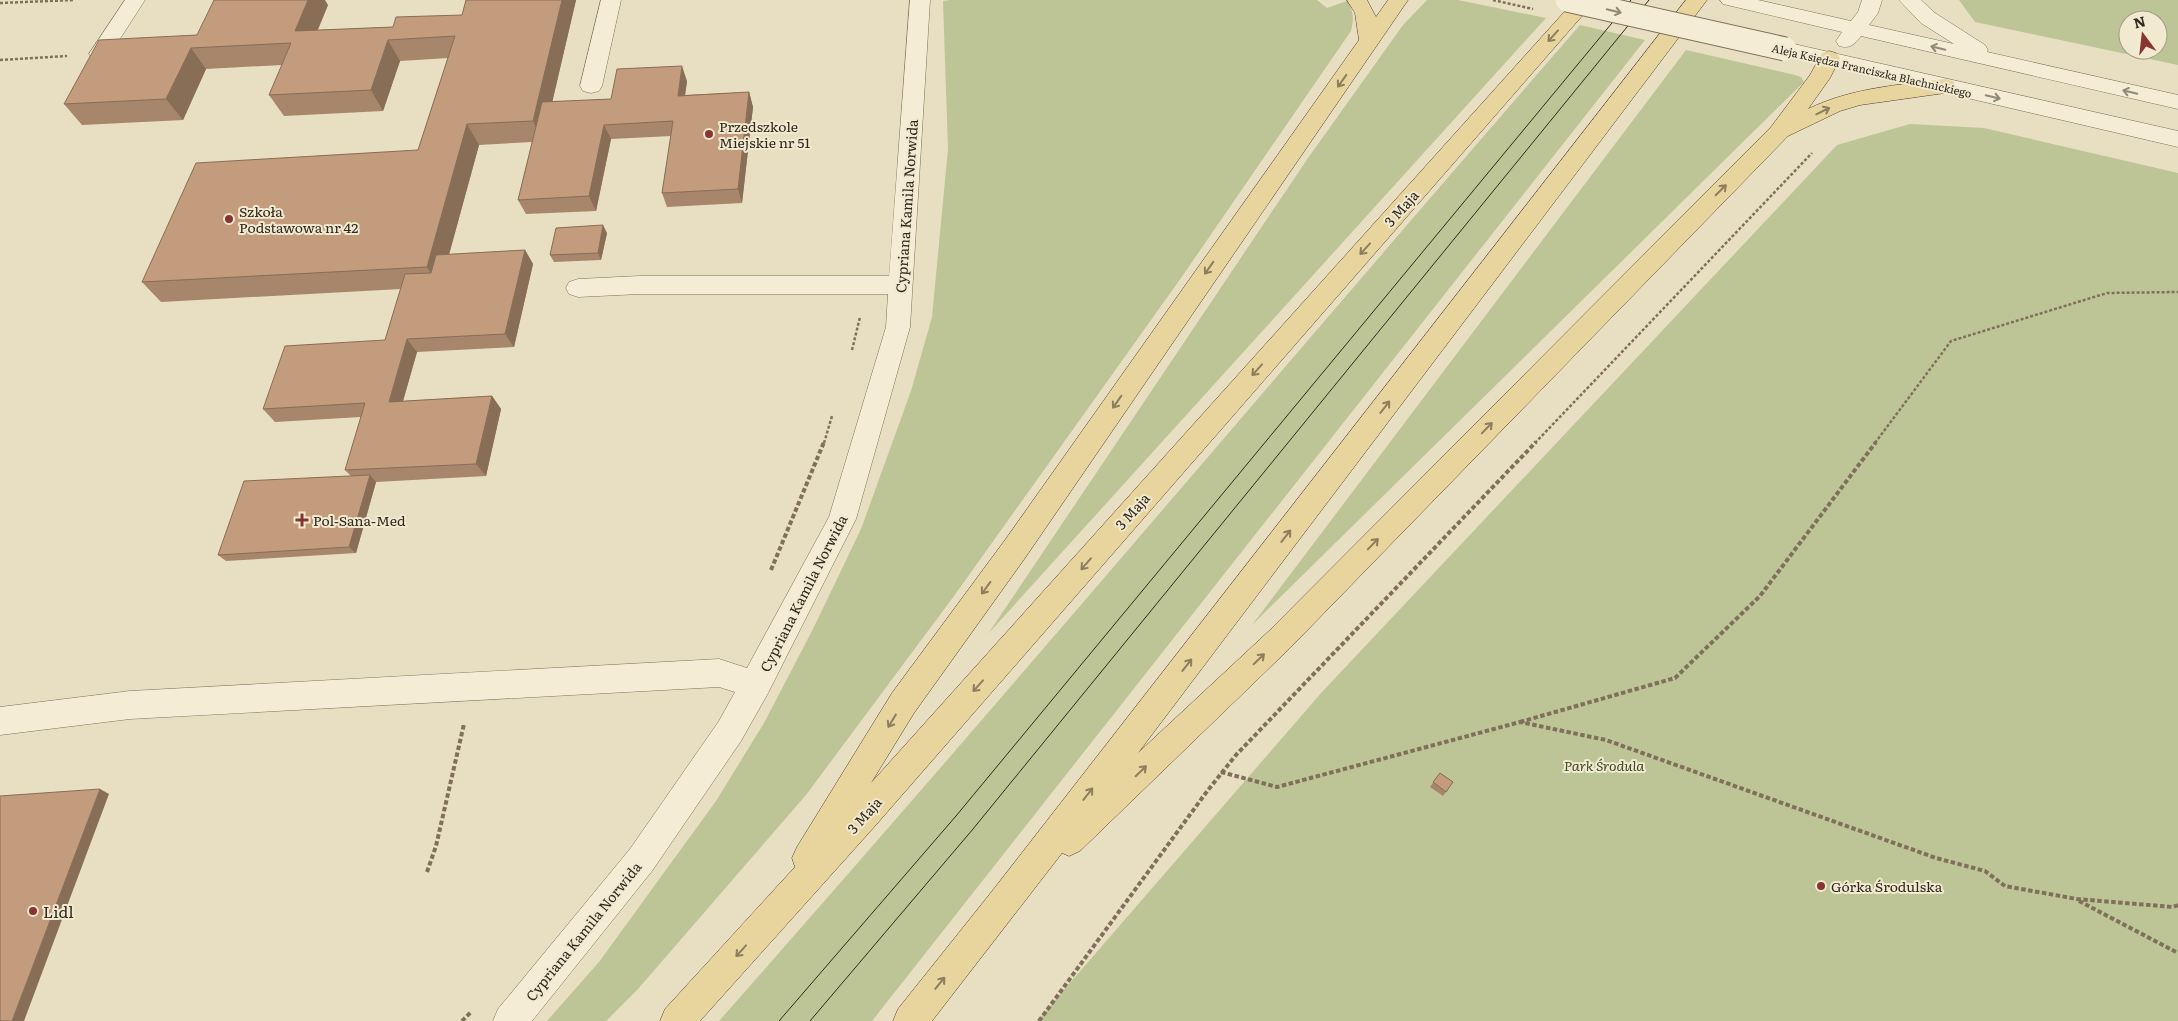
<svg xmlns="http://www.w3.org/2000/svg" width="2178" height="1021" viewBox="0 0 2178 1021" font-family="Literata,serif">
<rect width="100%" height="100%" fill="#e8dec2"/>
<g fill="#bdc597" fill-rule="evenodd">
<path d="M950,0h367l10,8 20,-7c7,11 7,17 4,30l-170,247 -227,318 -148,199 -168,194 -32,32h-59l52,-59 117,-161 48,-78 49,-94 48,-100 50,-138 21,-74 16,-168 -5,-148z"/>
<polygon points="1427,0 1458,0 1546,18 988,634 1308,158 1403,25"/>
<path d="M1959,0h219v65l-203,-43zM2128,20h30v30h-30z"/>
<path d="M1580,25l65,15 -773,981h-153c291,-329 573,-665 861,-996z"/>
<polygon points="1686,50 1795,75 1801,77 1804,82 1252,625"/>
<polygon points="1910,124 1984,128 2178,173 2178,1021 1037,1021 1322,692 1837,145"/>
</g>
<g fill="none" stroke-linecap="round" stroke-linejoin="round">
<defs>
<g id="minor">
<polygon points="125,0 145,0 107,59 100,61 93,59 89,54"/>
<polygon points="601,0 621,0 602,86 599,91 591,93 583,91 580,86"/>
<polygon points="910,0 930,0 910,327 856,519 767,695 741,741 652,871 532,1021 493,1021 498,1009 630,849 719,721 735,692 719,687 130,719 0,735 0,707 130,691 719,659 747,668 829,517 886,327 888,294 640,294 578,297 569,294 566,288 569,282 578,279 640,276 889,276"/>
<path d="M1720,0h38l93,21 7,-9 4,-12h20l-4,13 -9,12 85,19 -33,-21 -22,-23h22l14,13 50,32 3,5 -1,2 191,43v14l-317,-73c-7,9 -11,13 -22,10l-3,-5 6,-9 -119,-28z"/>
<polygon points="1785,42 2178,131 2178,147 1778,54 1775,49 1778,44"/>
</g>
<g id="major">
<polygon points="1347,0 1367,0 1376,17 1388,0 1408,0 1025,558 914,713 871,783 1575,0 1596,0 875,826 700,1021 660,1021 665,1009 795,867 792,858 797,847 892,693 1005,540 1359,40 1355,13"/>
<path d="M1686,0h21l-569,753 132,-123 501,-503 39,-52 12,-22 7,-2 7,2 4,5 -10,20 -22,31c43,-21 90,-24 137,-30l8,2 3,5 -3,5 -8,2 -85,12 -20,6 -52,25 -498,512 -210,203 -11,5 -7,-3 -130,168h-39l5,-12 95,-119z"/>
</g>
</defs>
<use href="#minor" stroke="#80705b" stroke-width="1"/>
<use href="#major" stroke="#4e3f2f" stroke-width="1"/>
<g stroke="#80705b" stroke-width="2.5" stroke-dasharray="3 2" stroke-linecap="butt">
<polyline points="0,3 74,0"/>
<polyline points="0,60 67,56"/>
<polyline points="852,350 860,317"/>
<polyline points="824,443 832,416"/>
<polyline points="1535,443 1812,153"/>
<polyline points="1875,443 1951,341 2107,293 2178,292"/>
</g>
<g stroke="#80705b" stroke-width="4" stroke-dasharray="4.5 2.5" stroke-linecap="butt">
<polyline points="771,570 824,442"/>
<polyline points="1520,722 1675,678 1760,596 1876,442"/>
<polyline points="1221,772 1277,787 1520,722 1606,740 1936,858 1985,871 2005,886 2077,899 2173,907 2178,905"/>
<polyline points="427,872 436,846 464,724"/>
<polyline points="2079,901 2178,953"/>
<polyline points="462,1021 471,1012"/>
<polyline points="1039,1021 1208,790 1236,755 1536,442"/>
</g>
<use href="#minor" fill="#f4ecd4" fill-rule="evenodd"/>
<use href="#major" fill="#e8d49d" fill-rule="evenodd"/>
<g stroke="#31281e" stroke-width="1">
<polyline points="779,1021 956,816 1631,0"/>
<polyline points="810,1021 973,829 1649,0"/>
</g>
<defs>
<polyline id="minor-bridge" points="1567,0 1785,49"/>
</defs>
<use href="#minor-bridge" stroke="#80705b" stroke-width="25" stroke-linecap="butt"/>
<polyline stroke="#80705b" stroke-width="2.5" stroke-dasharray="3 2" stroke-linecap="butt" points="1493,0 1533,9"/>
<use href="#minor-bridge" stroke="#f4ecd4" stroke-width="23"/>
</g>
<g fill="#a7866b">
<polygon points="576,0 552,102 611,99 687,81 685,95 749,92 753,107 742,203 667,207 662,193 671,136 611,139 596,211 526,214 518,200 532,142 479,145 449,255 525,250 533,264 514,347 417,352 403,401 492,396 501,409 486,476 376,482 356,553 226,561 218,555 351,476 345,470 361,417 275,422 263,409 385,340 401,289 161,302 142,282 418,150 448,58 400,61 383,111 284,116 269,95 282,65 206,69 183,120 82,125 64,104 197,35 328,5 318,30 393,27 462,15"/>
<polygon points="607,233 601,260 554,262 550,255"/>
<polygon points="1440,773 1453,782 1443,796 1430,787"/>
</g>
<g fill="#886d57">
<polygon points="308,0 325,0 328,5 308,52 295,31"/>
<polygon points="562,0 576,0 543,142 533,121"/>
<polygon points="388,40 400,61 383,111 371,90"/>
<polygon points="191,48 206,69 183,120 166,99"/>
<polygon points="682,66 687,81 683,110 678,96"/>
<polygon points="749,92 753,107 742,203 738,189"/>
<polygon points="467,124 479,145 440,287 427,267"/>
<polygon points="604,125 611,139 596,211 589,196"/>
<polygon points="603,225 607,233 601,260 598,253"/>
<polygon points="525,250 533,264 514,347 505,334"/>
<polygon points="407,339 417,352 399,415 389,402"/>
<polygon points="492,396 501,409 486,476 476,464"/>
<polygon points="370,475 376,482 356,553 349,547"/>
<polygon points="100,789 109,794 24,1021 12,1021"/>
</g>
<g fill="#c29c7c" stroke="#886d57">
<polygon points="214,0 308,0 295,31 393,27 396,17 462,15 466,0 562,0 533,121 467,124 427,267 142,282 196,163 418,150 455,36 388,40 371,90 269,95 291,43 191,48 166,99 64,104 99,40 197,35"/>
<polygon points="682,66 678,96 749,92 738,189 662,193 673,121 604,125 589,196 518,200 542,102 611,99 617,69"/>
<polygon points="603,225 598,253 550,255 556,228"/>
<polygon points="525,250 505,334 407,339 389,402 492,396 476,464 345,470 365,403 263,409 285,346 385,340 405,274 431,273 436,255"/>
<polygon points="370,475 349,547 218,555 244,481"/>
<polygon points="1440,773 1453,782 1446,792 1433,782"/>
<polygon points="100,789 12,1021 0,1021 0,796"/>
</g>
<defs><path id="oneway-shaft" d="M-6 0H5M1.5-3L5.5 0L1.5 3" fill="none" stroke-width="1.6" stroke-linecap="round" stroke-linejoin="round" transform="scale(1.25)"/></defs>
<g stroke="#928a79">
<use href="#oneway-shaft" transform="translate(1614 11) rotate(13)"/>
<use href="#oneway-shaft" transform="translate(1938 48) rotate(-167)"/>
<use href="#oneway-shaft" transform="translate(2130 92) rotate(-167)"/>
<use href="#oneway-shaft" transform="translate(1993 97) rotate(13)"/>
</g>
<g stroke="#8c7e5e">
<use href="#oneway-shaft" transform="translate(1553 36) rotate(132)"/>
<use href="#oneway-shaft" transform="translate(1342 81) rotate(125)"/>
<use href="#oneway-shaft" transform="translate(1823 111) rotate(-26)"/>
<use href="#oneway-shaft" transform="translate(1721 190) rotate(-45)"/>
<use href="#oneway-shaft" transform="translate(1365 249) rotate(132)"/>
<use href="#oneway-shaft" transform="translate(1209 268) rotate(125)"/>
<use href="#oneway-shaft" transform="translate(1257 370) rotate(132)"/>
<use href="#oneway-shaft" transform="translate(1117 402) rotate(125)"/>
<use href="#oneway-shaft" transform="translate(1385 407) rotate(-52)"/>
<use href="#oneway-shaft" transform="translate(1487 428) rotate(-46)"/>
<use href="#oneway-shaft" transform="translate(1286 536) rotate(-52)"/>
<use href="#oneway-shaft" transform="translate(1373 544) rotate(-46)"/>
<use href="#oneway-shaft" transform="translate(1086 564) rotate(131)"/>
<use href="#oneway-shaft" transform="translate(986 588) rotate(126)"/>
<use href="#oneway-shaft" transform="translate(1259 659) rotate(-44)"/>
<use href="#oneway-shaft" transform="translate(1187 665) rotate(-52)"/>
<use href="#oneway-shaft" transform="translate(978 686) rotate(132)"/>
<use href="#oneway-shaft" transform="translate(892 721) rotate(121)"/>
<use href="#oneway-shaft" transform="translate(1141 771) rotate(-44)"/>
<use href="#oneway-shaft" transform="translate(1088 794) rotate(-52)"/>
<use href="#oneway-shaft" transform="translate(741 951) rotate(132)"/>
<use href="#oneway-shaft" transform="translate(940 983) rotate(-51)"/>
</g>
<g fill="#883532" stroke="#f1e9d0" stroke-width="2">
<circle cx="709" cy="134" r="5"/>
<circle cx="229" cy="219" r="5"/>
<path d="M299.5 512.5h5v5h5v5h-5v5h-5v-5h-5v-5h5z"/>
<circle cx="1821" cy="886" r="5"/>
<circle cx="33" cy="911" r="5"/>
</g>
<g text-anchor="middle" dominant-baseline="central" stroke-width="4" stroke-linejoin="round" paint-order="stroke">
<g font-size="11" fill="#31281e" stroke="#f1e9d0">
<text transform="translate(1872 70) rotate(13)">Aleja Księdza Franciszka Blachnickiego</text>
</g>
<g font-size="14" fill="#31281e" stroke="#f1e9d0" text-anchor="start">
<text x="719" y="126">Przedszkole<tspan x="719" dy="16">Miejskie nr 51</tspan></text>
<text x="239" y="211">Szkoła<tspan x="239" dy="16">Podstawowa nr 42</tspan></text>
<text x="313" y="520">Pol-Sana-Med</text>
<text x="1831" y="886">Górka Środulska</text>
</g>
<g font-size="14" fill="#31281e" stroke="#f1e9d0">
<text transform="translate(906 206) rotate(-86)">Cypriana Kamila Norwida</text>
<text transform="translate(1401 208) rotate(-48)">3 Maja</text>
<text transform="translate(1132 511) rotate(-48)">3 Maja</text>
<text transform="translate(803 593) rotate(-63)">Cypriana Kamila Norwida</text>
<text transform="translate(864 815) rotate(-48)">3 Maja</text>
<text transform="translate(583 931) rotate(-51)">Cypriana Kamila Norwida</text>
</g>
<g font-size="14" font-style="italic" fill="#414b26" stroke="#f1e9d0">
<text x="1604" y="765">Park Środula</text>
</g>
<g font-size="16" fill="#31281e" stroke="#f1e9d0" text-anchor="start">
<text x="43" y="911">Lidl</text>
</g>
</g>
<g transform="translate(2143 35) rotate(345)"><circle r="24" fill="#f1e9d0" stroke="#a49c89"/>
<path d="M0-4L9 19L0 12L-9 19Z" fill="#883532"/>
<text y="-8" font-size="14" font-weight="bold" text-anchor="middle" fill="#31281e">N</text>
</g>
</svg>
